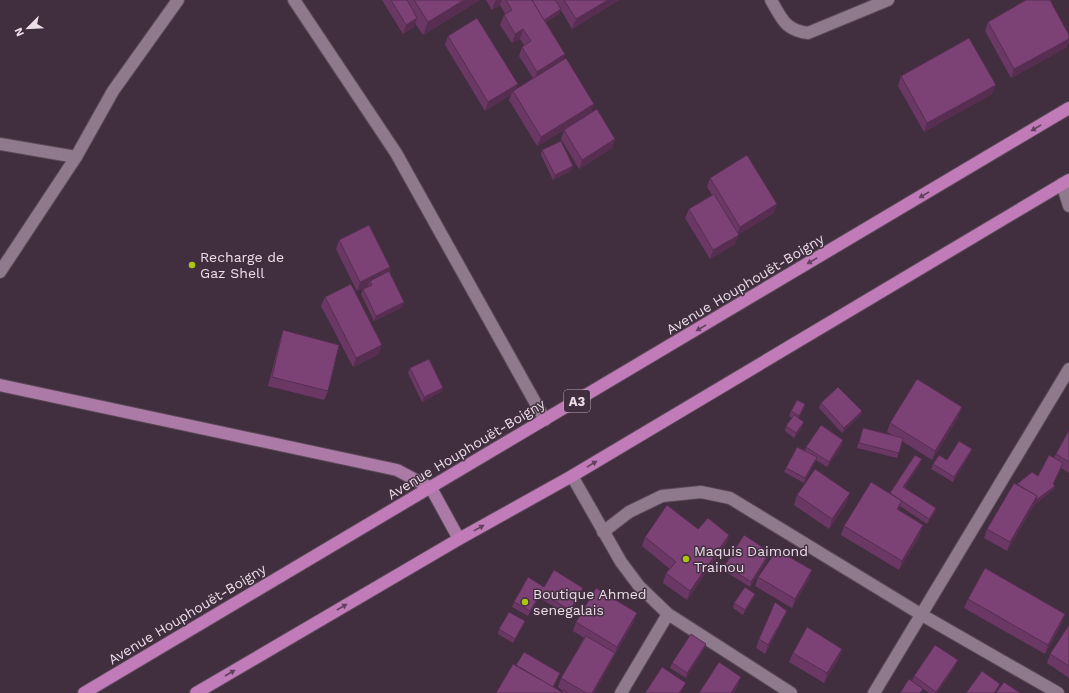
<svg xmlns="http://www.w3.org/2000/svg" width="1069" height="693" viewBox="0 0 1069 693" font-family="'Work Sans',sans-serif">
<rect width="100%" height="100%" fill="#412e3f"/>
<g fill="none" stroke-linecap="round" stroke-linejoin="round">
<defs>
<g id="minor">
<polyline points="294,0 396,153 545,420"/>
<path d="M771,0c11,19 14,30 37,33l80,-33"/>
<polyline points="0,144 76,157"/>
<polyline points="1062,184 1069,206"/>
<polyline points="0,272 76,157 113,91 178,0"/>
<polyline points="572,476 621,562 639,586 668,614 791,693"/>
<polyline points="603,532 629,512 662,496 701,492 730,498 922,615 1058,693"/>
<polyline points="621,693 668,614"/>
<polyline points="874,693 1069,369"/>
</g>
<polyline id="major" points="0,385 397,470 431,488 459,539"/>
<g id="highway">
<polyline points="84,693 1069,108"/>
<polyline points="196,693 459,539 572,476 1069,180"/>
</g>
</defs>
<use href="#minor" stroke="#5a4a58" stroke-width="14"/>
<use href="#major" stroke="#5a4a58" stroke-width="14"/>
<use href="#highway" stroke="#5a4a58" stroke-width="14"/>
<use href="#minor" stroke="#8f798c" stroke-width="12"/>
<use href="#major" stroke="#ac7aa6" stroke-width="12"/>
<use href="#highway" stroke="#c07bb8" stroke-width="12"/>
</g>
<g fill="#6b3865">
<polygon points="382,0 480,0 423,35 415,23 414,27 403,34"/>
<polygon points="486,0 619,0 572,29 561,10 559,14 546,22 563,60 591,113 615,139 612,148 579,169 561,139 564,130 572,125 537,146 509,100 511,95 485,111 445,45 448,36 516,89 533,78 519,56 522,47 524,45 520,39 512,43 500,25 504,15 505,14 500,5 492,10"/>
<polygon points="988,22 1067,47 1011,78 985,31"/>
<polygon points="901,76 992,94 924,132 898,86"/>
<polygon points="542,150 571,171 553,180 541,155"/>
<polygon points="710,178 774,213 739,234 735,244 710,259 685,218 689,209 712,195 707,187"/>
<polygon points="339,240 390,267 389,271 403,307 374,321 361,294 363,289 369,287 368,286 357,291 336,249"/>
<polygon points="325,297 379,354 353,367 321,306"/>
<polygon points="283,330 328,391 324,400 268,386 280,340"/>
<polygon points="410,368 443,388 441,392 422,402 408,373"/>
<polygon points="821,403 862,411 860,416 842,433 819,408"/>
<polygon points="805,404 804,409 798,418 804,422 802,427 794,438 785,431 786,426 792,418 789,416 791,411"/>
<polygon points="959,416 932,460 902,441 897,458 857,448 863,428 892,435 887,432 890,423"/>
<polygon points="1069,430 1069,473 1061,468 1053,485 1055,486 1053,490 1034,505 1007,551 984,538 987,529 1017,484 1038,476 1054,458 1056,454"/>
<polygon points="842,445 827,467 816,460 804,483 784,472 786,468 805,451 806,447"/>
<polygon points="972,449 970,454 953,482 931,469 933,464 947,460"/>
<polygon points="920,464 905,487 935,512 927,524 900,506 898,510 920,535 899,570 841,535 844,526 890,494"/>
<polygon points="797,495 847,502 829,529 794,505"/>
<polygon points="698,529 729,535 726,544 687,600 663,583 666,573 670,569 642,546 645,537"/>
<polygon points="770,552 769,556 750,587 723,570 725,565"/>
<polygon points="758,577 809,579 792,608 755,586"/>
<polygon points="544,587 582,592 569,615 539,598 528,616 512,607 514,602"/>
<polygon points="755,594 753,598 743,615 733,608 734,603"/>
<polygon points="968,599 1062,623 1045,654 964,608"/>
<polygon points="783,620 765,654 756,648 759,639"/>
<polygon points="525,621 523,626 513,643 498,634 499,629"/>
<polygon points="576,622 634,622 614,656 611,662 594,693 562,693 563,691 558,687 561,678 584,638 573,631"/>
<polygon points="1069,625 1069,678 1047,663 1050,654"/>
<polygon points="706,644 704,649 686,678 670,668 672,663"/>
<polygon points="842,649 839,658 824,683 789,662 793,653"/>
<polygon points="956,665 937,693 929,693 912,681 914,676"/>
</g>
<g fill="#572e52">
<polygon points="464,0 480,0 423,35 428,22"/>
<polygon points="497,0 502,0 500,5 492,10 495,1"/>
<polygon points="608,0 619,0 572,29 576,19"/>
<polygon points="561,9 559,14 542,24 544,20"/>
<polygon points="417,18 414,27 403,34 406,25"/>
<polygon points="523,29 520,39 512,43 515,34"/>
<polygon points="1069,39 1069,42 1067,47 1011,78 1014,69"/>
<polygon points="565,54 562,64 534,81 537,72"/>
<polygon points="518,84 514,93 513,91 511,95 485,111 488,102"/>
<polygon points="996,85 992,94 924,132 927,123"/>
<polygon points="594,104 591,113 537,146 541,137"/>
<polygon points="615,139 612,148 579,169 582,160"/>
<polygon points="573,166 571,171 553,180 555,175"/>
<polygon points="777,204 774,213 736,236 740,227"/>
<polygon points="739,235 735,244 710,259 713,250"/>
<polygon points="390,267 387,276 370,281 368,286 357,291 360,282"/>
<polygon points="404,302 403,307 374,321 376,316"/>
<polygon points="382,345 379,354 353,367 356,358"/>
<polygon points="443,388 441,392 422,402 424,397"/>
<polygon points="805,404 804,409 797,421 799,416"/>
<polygon points="962,407 959,416 932,460 935,451"/>
<polygon points="862,411 860,416 842,433 844,428"/>
<polygon points="804,422 802,427 794,438 796,433"/>
<polygon points="843,440 842,445 827,467 829,462"/>
<polygon points="972,449 970,454 953,482 954,477"/>
<polygon points="817,457 815,462 804,483 805,478"/>
<polygon points="922,459 920,464 902,491 903,487"/>
<polygon points="1063,463 1051,488 1055,486 1053,490 1034,505 1007,551 1010,542 1037,496 1053,484"/>
<polygon points="850,493 847,502 829,529 832,519"/>
<polygon points="902,501 898,510 893,518 897,509"/>
<polygon points="936,508 935,512 927,524 929,519"/>
<polygon points="923,525 920,535 899,570 902,561"/>
<polygon points="729,535 726,544 687,600 690,591"/>
<polygon points="770,552 769,556 750,587 751,582"/>
<polygon points="812,570 809,579 792,608 795,599"/>
<polygon points="583,588 582,592 569,615 570,610"/>
<polygon points="541,593 539,598 528,616 530,611"/>
<polygon points="755,594 753,598 743,615 745,610"/>
<polygon points="787,611 783,620 765,654 768,645"/>
<polygon points="637,613 634,622 614,656 617,647"/>
<polygon points="1065,614 1062,623 1045,654 1048,645"/>
<polygon points="525,621 523,626 513,643 515,639"/>
<polygon points="706,644 704,649 686,678 687,673"/>
<polygon points="842,649 839,658 824,683 827,673"/>
<polygon points="615,653 611,662 594,693 592,693"/>
<polygon points="958,660 956,665 937,693 936,693"/>
<polygon points="741,677 738,686 734,693 731,693"/>
<polygon points="686,683 681,693 679,693"/>
<polygon points="1000,684 998,689 995,693 994,693"/>
</g>
<g fill="#7c4175" stroke="#572e52">
<polygon points="391,0 407,0 417,18 406,25"/>
<polygon points="414,0 464,0 428,22"/>
<polygon points="506,0 532,0 565,54 537,72 522,47 531,41 523,29 515,34 504,15 512,10"/>
<polygon points="532,0 555,0 561,9 544,20"/>
<polygon points="564,0 608,0 576,19"/>
<polygon points="1026,0 1050,0 1069,35 1069,39 1014,69 988,22"/>
<polygon points="477,18 518,84 488,102 448,36"/>
<polygon points="969,38 996,85 927,123 901,76"/>
<polygon points="566,58 594,104 541,137 513,91"/>
<polygon points="597,109 615,139 582,160 564,130"/>
<polygon points="561,141 573,166 555,175 542,150"/>
<polygon points="747,155 777,204 740,227 710,178"/>
<polygon points="714,194 739,235 713,250 689,209"/>
<polygon points="369,225 390,267 360,282 339,240"/>
<polygon points="389,271 404,302 376,316 363,289 372,285 370,281"/>
<polygon points="351,284 382,345 356,358 325,297"/>
<polygon points="283,330 339,345 328,391 272,377"/>
<polygon points="429,359 443,388 424,397 410,368"/>
<polygon points="917,379 962,407 935,451 890,423"/>
<polygon points="838,387 862,411 844,428 821,403"/>
<polygon points="797,400 805,404 799,416 791,411"/>
<polygon points="794,415 804,422 796,433 786,426"/>
<polygon points="821,425 843,440 829,462 806,447"/>
<polygon points="863,428 903,438 899,453 859,443"/>
<polygon points="1069,430 1069,462 1056,454"/>
<polygon points="959,441 972,449 954,477 933,464 939,455 947,460"/>
<polygon points="797,447 817,457 805,478 786,468"/>
<polygon points="915,455 922,459 903,487 936,508 929,519 890,493"/>
<polygon points="1049,455 1063,463 1053,484 1055,486 1036,500 1037,496 1017,484 1032,472 1038,476"/>
<polygon points="815,469 850,493 832,519 797,495"/>
<polygon points="871,482 902,501 897,509 923,525 902,561 844,526"/>
<polygon points="1014,483 1037,496 1010,542 987,529"/>
<polygon points="667,505 698,529 708,518 729,535 690,591 666,573 676,562 645,537"/>
<polygon points="744,535 770,552 751,582 725,565"/>
<polygon points="777,550 812,570 795,599 758,577"/>
<polygon points="985,568 1065,614 1048,645 968,599"/>
<polygon points="554,570 583,588 570,610 541,593 530,611 514,602 528,577 544,587"/>
<polygon points="745,587 755,594 745,610 734,603"/>
<polygon points="596,588 637,613 617,647 576,622"/>
<polygon points="775,602 787,611 768,645 759,639"/>
<polygon points="509,612 525,621 515,639 499,629"/>
<polygon points="1069,625 1069,666 1050,654"/>
<polygon points="807,627 842,649 827,673 793,653"/>
<polygon points="691,634 706,644 687,673 672,663"/>
<polygon points="586,636 615,653 592,693 586,693 561,678"/>
<polygon points="935,645 958,660 936,692 914,676"/>
<polygon points="524,652 560,673 553,687 516,665"/>
<polygon points="719,662 741,677 731,693 699,693"/>
<polygon points="513,664 562,692 561,693 496,693"/>
<polygon points="662,667 686,683 679,693 645,693"/>
<polygon points="982,671 1000,684 994,693 966,693"/>
<polygon points="909,679 923,689 920,693 900,693"/>
<polygon points="1004,682 1020,693 996,693"/>
<polygon points="564,690 568,693 562,693"/>
</g>
<defs><path id="oneway-solid" d="M-6-.8H1V-3.2L6.5 0L1 3.2V.8H-6Z"/></defs>
<g fill="#61415d">
<use href="#oneway-solid" transform="translate(1036 128) rotate(149)"/>
<use href="#oneway-solid" transform="translate(924 195) rotate(149)"/>
<use href="#oneway-solid" transform="translate(812 261) rotate(149)"/>
<use href="#oneway-solid" transform="translate(701 328) rotate(149)"/>
<use href="#oneway-solid" transform="translate(592 464) rotate(-31)"/>
<use href="#oneway-solid" transform="translate(479 528) rotate(-29)"/>
<use href="#oneway-solid" transform="translate(342 607) rotate(-30)"/>
<use href="#oneway-solid" transform="translate(230 673) rotate(-30)"/>
</g>
<g fill="#acc612" stroke="#412e3f" stroke-width="1.5">
<circle cx="192" cy="265" r="4"/>
<circle cx="686" cy="559" r="4"/>
<circle cx="525" cy="602" r="4"/>
</g>
<g text-anchor="middle" dominant-baseline="central" stroke-width="3" stroke-linejoin="round" paint-order="stroke">
<rect fill="#412e3f" stroke="#b8a9b6" stroke-width="1" x="564" y="390" width="26" height="22" rx="3"/>
<g font-size="13" font-weight="bold" fill="#ebdee9">
<text x="577" y="401">A3</text>
</g>
<g font-size="14" fill="#ebdee9" stroke="#412e3f" text-anchor="start">
<text x="200" y="257">Recharge de<tspan x="200" dy="16">Gaz Shell</tspan></text>
<text x="694" y="551">Maquis Daimond<tspan x="694" dy="16">Trainou</tspan></text>
<text x="533" y="594">Boutique Ahmed<tspan x="533" dy="16">senegalais</tspan></text>
</g>
<g font-size="14" fill="#ebdee9" stroke="#412e3f">
<text transform="translate(745 284) rotate(-31)">Avenue Houphouët-Boigny</text>
<text transform="translate(466 449) rotate(-31)">Avenue Houphouët-Boigny</text>
<text transform="translate(187 614) rotate(-31)">Avenue Houphouët-Boigny</text>
</g>
</g>
<g transform="translate(28 28) rotate(246)" stroke="#412e3f" stroke-width="3" paint-order="stroke">
<path d="M0-3L7 15L0 10L-7 15Z" fill="#ebdee9"/>
<text y="-6" font-size="11" font-weight="bold" text-anchor="middle" fill="#ebdee9">N</text>
</g>
</svg>
